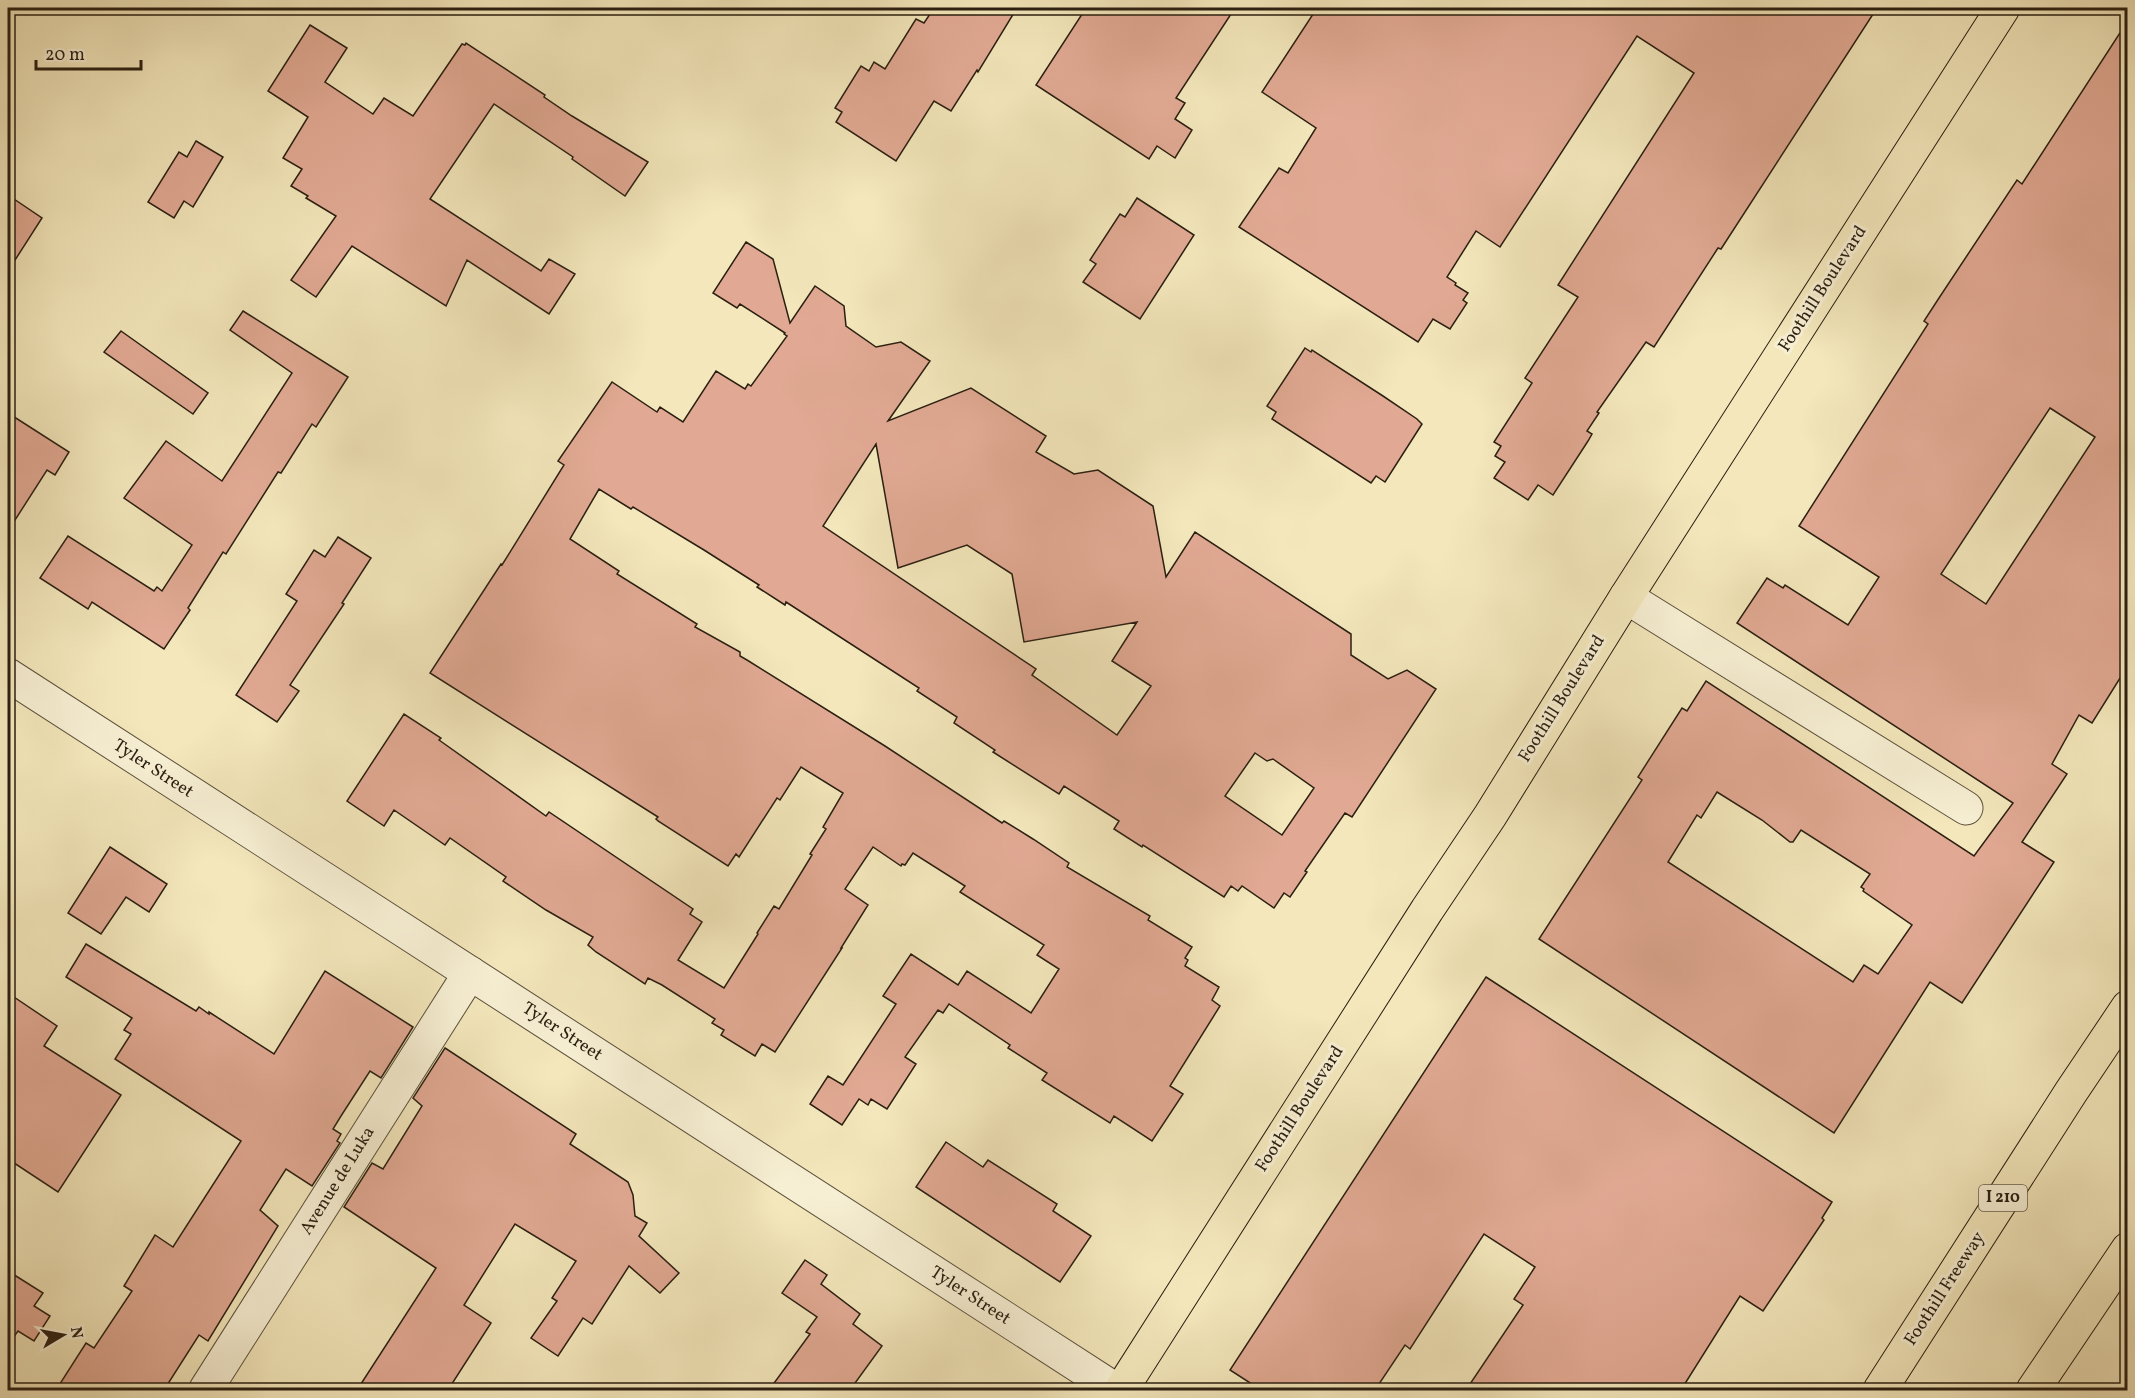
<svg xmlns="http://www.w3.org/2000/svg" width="2135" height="1398" viewBox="0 0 2135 1398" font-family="Vollkorn,serif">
<rect width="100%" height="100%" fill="#f3e7bb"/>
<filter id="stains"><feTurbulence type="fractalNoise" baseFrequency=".00333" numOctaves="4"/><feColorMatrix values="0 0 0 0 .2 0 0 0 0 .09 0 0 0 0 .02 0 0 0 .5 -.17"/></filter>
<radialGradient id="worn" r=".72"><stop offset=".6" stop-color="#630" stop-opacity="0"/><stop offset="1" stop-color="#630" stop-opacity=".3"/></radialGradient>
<g fill="#e1a993" stroke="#2a1f11" stroke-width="1.5" fill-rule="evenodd">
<polygon points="934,8 1017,8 978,72 977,70 951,111 934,101 896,161 836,122 842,112 835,108 861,66 869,71 874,62 885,69 916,19 924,23"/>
<polygon points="1086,8 1235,8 1176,98 1185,103 1175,119 1192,130 1175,158 1157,146 1149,159 1036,85"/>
<polygon points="1317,8 1877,8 1721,249 1718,248 1654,347 1646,342 1597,412 1599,413 1587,431 1592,434 1588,441 1553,495 1538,485 1528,500 1494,478 1505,462 1495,456 1501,446 1494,442 1532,383 1525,378 1578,297 1558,285 1694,73 1637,36 1500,247 1476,231 1447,277 1456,283 1455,285 1468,293 1463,300 1467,303 1450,329 1433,319 1418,342 1239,227 1279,168 1288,173 1316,128 1262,92"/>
<path d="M2127,22v645l-35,56 -13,-8 -27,49 15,10 -45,68 32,20 -92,141 -32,-21 -96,151 -295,-194 103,-159 -4,-3 44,-69 5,3 19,-30 268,175 39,-53 -276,-180 30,-45 16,10 2,-3 63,40 31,-48 -80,-51 129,-202 -4,-3 15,-23 78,-118 5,4zM2050,408l45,29 -109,167 -45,-30zM1717,792l45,28 28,22h3l8,-12 69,44 -9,13 3,2 -1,2 49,34 -34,49 -14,-9 -11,17 -185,-120 29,-47 4,3z"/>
<polygon points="310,25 347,48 325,82 373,114 384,98 413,116 462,44 465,45 466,43 545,95 544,97 572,116 648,162 625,196 572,159 573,157 494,104 430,199 541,271 549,259 575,274 549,314 467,260 446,306 352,246 316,297 291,280 336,216 306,198 308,196 291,186 302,169 283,158 308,117 268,91"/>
<polygon points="196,141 223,157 193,207 184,201 174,218 148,202 179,152 187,157"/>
<polygon points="8,195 42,218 8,271"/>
<polygon points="1137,198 1194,235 1140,319 1083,282 1096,264 1090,260 1120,214 1125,217"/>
<path d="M746,242l27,17 17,64 25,-37 29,20 2,20 30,21 25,-5 29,19 -42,60 83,-33 75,48 -10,16 38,22 24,-4 55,36 13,71 29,-45 156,102v21l37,24 19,-9 29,19 -84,128 -7,-4 -40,58 2,1 -17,25 -6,-4 -10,15 -32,-22 -4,5 -7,-5 -7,11 -81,-52 -1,2 -28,-18 5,-8 -55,-35 -5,8 -66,-42 2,-2 -41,-27 3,-6 -40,-26 2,-3 -133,-86 -1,3 -28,-18 2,-2 -55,-35 -71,-43 -2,2 -32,-20 -29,50 49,32 -2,3 80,50 -2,3 45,25v4l7,4 138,86 117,77 2,-2 29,18 36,24 -2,4 83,49 -2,4 44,27 -7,11 3,2 -3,6 34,21 -7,13 8,6 -50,80 13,8 -31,47 -38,-25 -4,7 -68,-43 5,-7 -39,-25 2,-3 -61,-41 -6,9 -5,-3 -33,47 11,7 -29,45 -16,-10 -3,6 -9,-6 -17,26 -32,-21 18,-28 15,9 53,-81 -13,-8 28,-42 47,31 9,-14 64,42 28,-44 -22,-14 7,-10 -84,-53 5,-6 -52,-33 -8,12 -3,-1 -1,2 -28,-19 -28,42 23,16 -27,43h1l-67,104 -13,-8 -7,12 -34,-21 3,-5 -12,-7 3,-4 -53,-34 -14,-7 -3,6 -49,-32 -8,-7 5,-8 -47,-27 -43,-29 3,-4 -56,-39 -5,7 -51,-35 -10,16 -37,-25 57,-87 37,24 -2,2 107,76 3,-4 144,97 -3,5 12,8 -24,38 46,28 34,-54 -1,-1 17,-27 5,3 33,-54 -2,-1 16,-25 -3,-2 20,-34 -42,-26 -21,33 -3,-2 -38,59 -3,-3 -8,12 -70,-45 -2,-2 2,-2 -228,-144 71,-109 1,1 62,-100 -6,-4 54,-79 45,30 3,-5 23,15 33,-51 29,18 3,-5 3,2 36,-50 -3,-2 1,-1 -45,-29 -3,4 -24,-15zM876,444l22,124 69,-23 45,29 12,68 113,-20 -25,39 39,25 -34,49 -85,-60 4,-6 -213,-143zM1255,753l12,8 6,-2 41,29 -32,47 -57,-39z"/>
<polygon points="243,311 348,377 316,427 312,424 281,473 278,472 226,554 223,552 188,608 190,610 164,649 92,602 88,609 40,578 68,536 154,591 157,587 162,591 192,545 124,498 166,441 222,481 292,373 230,330"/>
<polygon points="121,331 208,393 193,414 104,352"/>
<polygon points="1305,348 1311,352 1312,350 1383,396 1417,419 1422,424 1385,482 1376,476 1371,483 1272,419 1276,412 1267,406"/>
<polygon points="8,413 69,452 55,475 47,470 8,531"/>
<polygon points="338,537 371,558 342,603 344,604 290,685 299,691 277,722 236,695 297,601 286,594 314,550 325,557"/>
<polygon points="110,847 167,884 149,912 126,897 101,934 68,913"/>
<polygon points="86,944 196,1011 199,1007 209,1014 209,1012 274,1054 325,971 413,1027 381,1078 370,1071 341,1116 333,1129 341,1134 337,1141 340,1143 312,1186 286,1169 260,1210 278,1226 208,1341 199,1335 164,1390 56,1390 86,1343 94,1348 132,1291 124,1286 155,1235 173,1247 241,1141 115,1059 131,1034 124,1030 132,1018 66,977"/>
<polygon points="1486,977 1832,1202 1822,1218 1824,1220 1763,1311 1740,1296 1681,1390 1466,1390 1523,1305 1514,1299 1535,1267 1484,1234 1410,1349 1405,1345 1375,1390 1261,1390 1230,1370"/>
<polygon points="8,993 57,1026 44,1046 121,1095 58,1192 8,1159"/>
<polygon points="445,1048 576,1134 570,1144 628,1182 633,1195 635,1216 647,1223 639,1236 679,1273 660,1293 629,1266 592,1324 583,1318 558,1356 531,1338 557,1301 552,1298 576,1261 515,1224 464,1305 491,1323 448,1390 357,1390 436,1268 344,1207 372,1163 383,1169 422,1106 413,1098"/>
<polygon points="946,1142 983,1167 988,1160 1057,1204 1053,1211 1091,1236 1060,1282 916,1187"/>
<polygon points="805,1260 827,1275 821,1284 860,1314 853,1324 882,1346 850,1390 769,1390 810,1334 806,1332 817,1317 782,1293"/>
<polygon points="8,1271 43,1293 34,1306 50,1316 34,1341 18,1331 8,1345"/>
</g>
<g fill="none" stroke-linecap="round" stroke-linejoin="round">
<defs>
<g id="minor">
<polyline points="1626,597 1966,808"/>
<polyline points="8,675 1116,1390"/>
<polyline points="206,1389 470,973"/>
</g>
<polyline id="major" points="1121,1390 1427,910 1490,816 1626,597 2003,8"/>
<g id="highway">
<polyline points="1880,1390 2071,1092 2128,1007"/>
<polyline points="2033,1390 2128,1249"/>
</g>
</defs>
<use href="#minor" stroke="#5c513c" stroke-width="35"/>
<use href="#major" stroke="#2a1f11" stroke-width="35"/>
<use href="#highway" stroke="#2a1f11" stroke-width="35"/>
<use href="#minor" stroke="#f7efd3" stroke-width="33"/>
<use href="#major" stroke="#f3e7bb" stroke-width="33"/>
<use href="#highway" stroke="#f3e7bb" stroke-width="33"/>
</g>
<g text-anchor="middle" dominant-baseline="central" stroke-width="6" stroke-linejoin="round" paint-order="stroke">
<rect fill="#f7efd3" stroke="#685d4b" stroke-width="1.5" x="1979" y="1185" width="48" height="26" rx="4.5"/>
<g font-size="16" font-weight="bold" fill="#2a1f11">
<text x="2003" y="1198">I 210</text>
</g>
<g font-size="18" fill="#2a1f11" stroke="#f7efd3">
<text transform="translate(1823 289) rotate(-57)">Foothill Boulevard</text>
<text transform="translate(1562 699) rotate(-58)">Foothill Boulevard</text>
<text transform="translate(153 769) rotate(33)">Tyler Street</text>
<text transform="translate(562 1032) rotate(33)">Tyler Street</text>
<text transform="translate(1300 1109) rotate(-57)">Foothill Boulevard</text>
<text transform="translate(338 1181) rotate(-58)">Avenue de Luka</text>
<text transform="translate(1945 1289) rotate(-57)">Foothill Freeway</text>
<text transform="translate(970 1296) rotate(33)">Tyler Street</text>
</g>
</g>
<rect width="2135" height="1398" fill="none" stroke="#f3e7bb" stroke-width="30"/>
<rect x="9" y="9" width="2117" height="1380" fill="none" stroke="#2a1f11" stroke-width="3"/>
<rect x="15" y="15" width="2105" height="1368" fill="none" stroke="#2a1f11" stroke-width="1.5"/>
<g transform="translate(63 1335) rotate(80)" stroke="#f7efd3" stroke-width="4.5" paint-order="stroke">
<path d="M0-4.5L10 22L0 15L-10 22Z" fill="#2a1f11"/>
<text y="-9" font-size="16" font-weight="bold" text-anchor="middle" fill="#2a1f11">N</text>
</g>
<path d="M36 60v9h105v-9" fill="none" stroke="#2a1f11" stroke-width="3"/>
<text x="45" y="60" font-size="18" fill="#2a1f11" stroke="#f7efd3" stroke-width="4.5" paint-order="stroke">20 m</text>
<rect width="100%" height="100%" filter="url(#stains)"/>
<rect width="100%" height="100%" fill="url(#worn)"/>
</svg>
